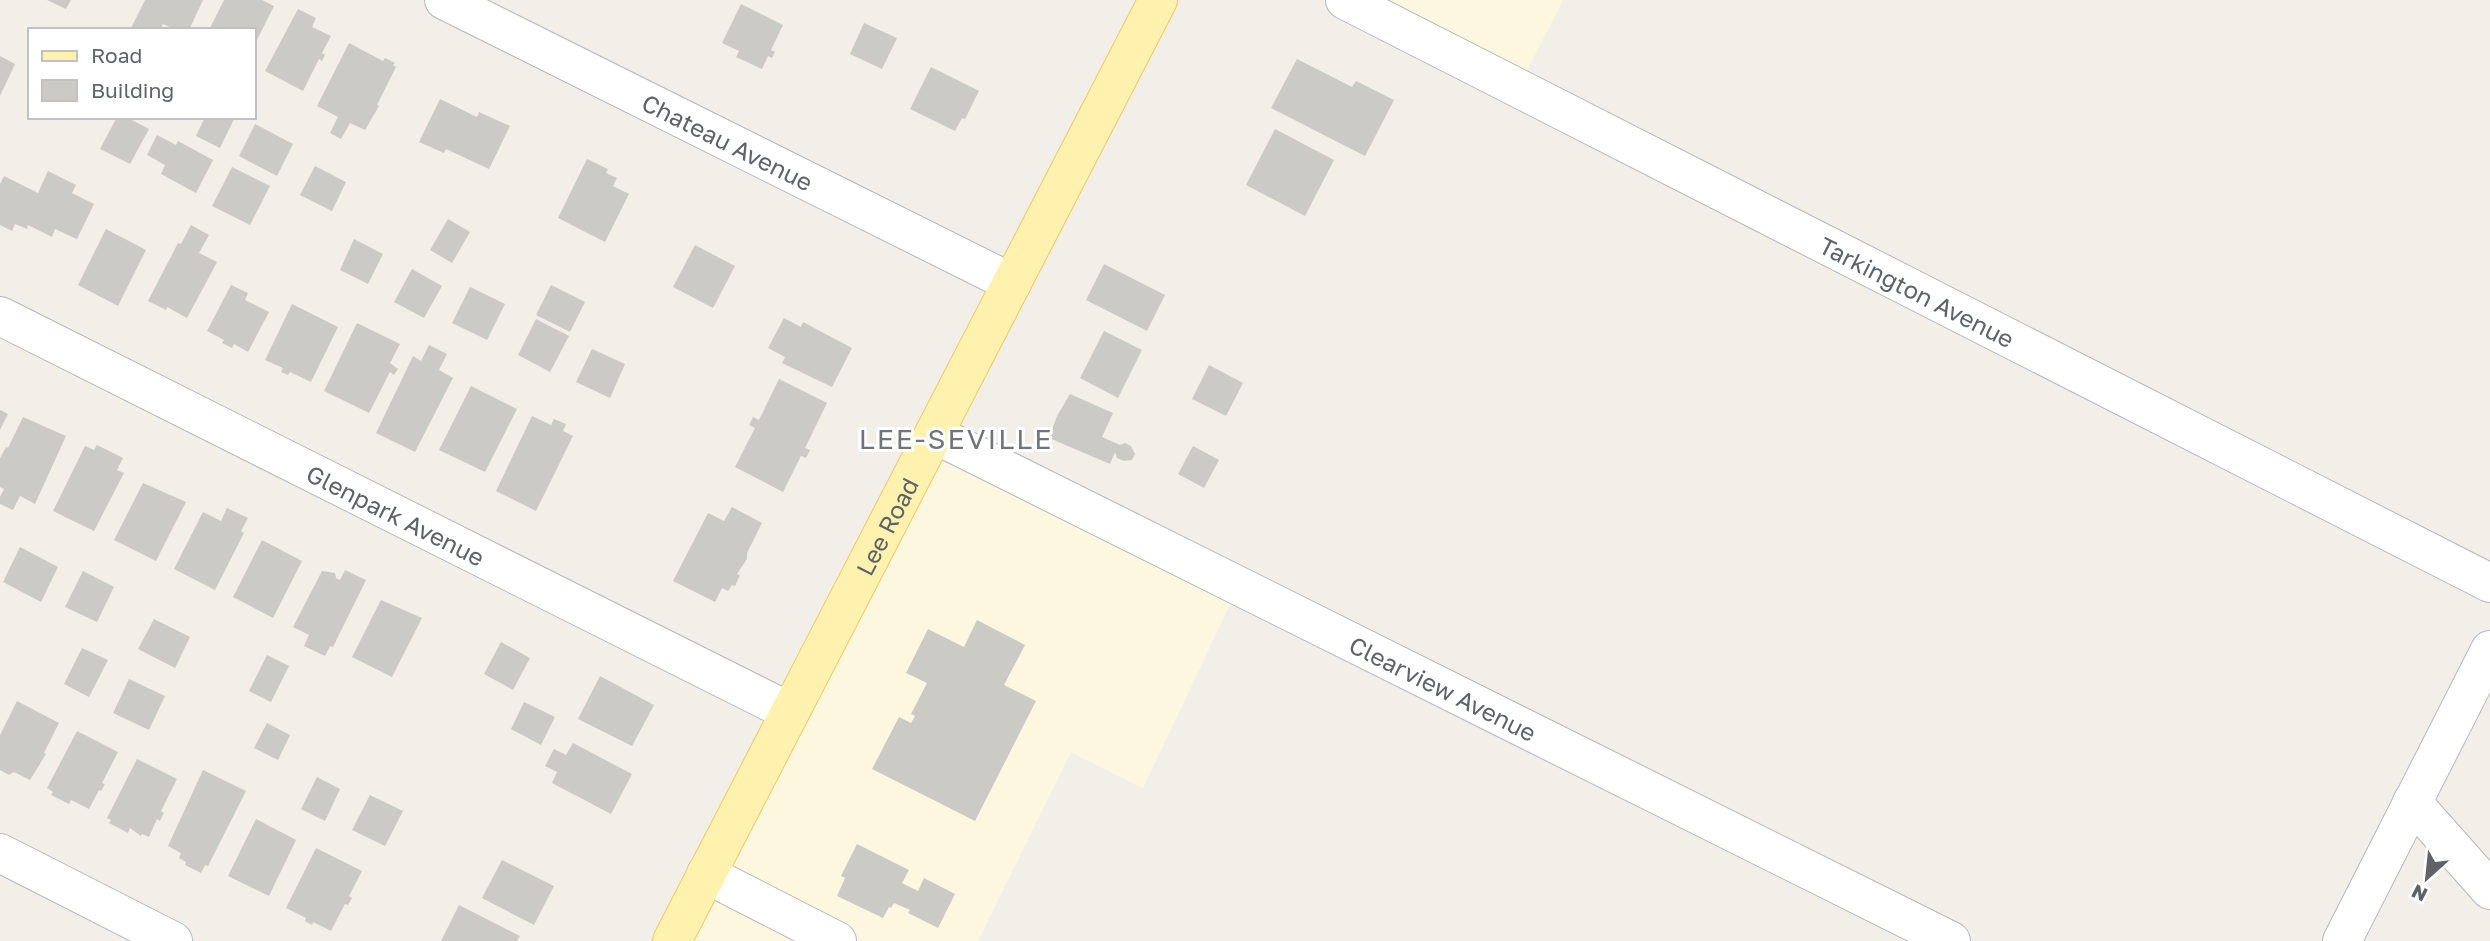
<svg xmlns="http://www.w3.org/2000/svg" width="2490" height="941" viewBox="0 0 2490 941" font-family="'Golos Text',sans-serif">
<rect width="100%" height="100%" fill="#f1efe8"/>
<g fill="#fef7e0">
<polygon points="1345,0 1563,0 1518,88"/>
<polygon points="934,434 1239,586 1143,788 1071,752 978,941 672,941"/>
</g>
<g fill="#cccac5">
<polygon points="47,0 71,0 66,9"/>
<polygon points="145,0 203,0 189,30 176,30 163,24 160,30 130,30"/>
<polygon points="224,0 262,0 274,6 254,46 254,30 209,30"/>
<polygon points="741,4 783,25 771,50 775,52 772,58 768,56 762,69 736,57 739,51 722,43"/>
<polygon points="298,9 316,18 312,27 331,36 322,53 325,55 322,61 319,59 303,91 265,71"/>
<polygon points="864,23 897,38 882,69 850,54"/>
<polygon points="349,43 383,61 385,58 395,63 393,65 396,67 377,105 379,106 365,130 350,123 341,139 330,133 338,117 317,106"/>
<polygon points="0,56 15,64 0,96"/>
<polygon points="1297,59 1352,87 1356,81 1394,100 1365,156 1271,108"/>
<polygon points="931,67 979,91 965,119 962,118 955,131 910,109"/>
<polygon points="440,99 477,117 479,112 510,126 489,169 446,149 444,153 419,142"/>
<polygon points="117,117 126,117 149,129 130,164 100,149"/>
<polygon points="205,117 235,117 220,148 196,136"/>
<polygon points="255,124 293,144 277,176 239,156"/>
<polygon points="1275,129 1334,160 1305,216 1246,185"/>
<polygon points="157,135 176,145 178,141 213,160 196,193 161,174 165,165 147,155"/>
<polygon points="587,159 608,169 606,173 617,178 613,186 629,194 605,242 558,218"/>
<polygon points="315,166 346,182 332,211 300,195"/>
<polygon points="232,167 270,186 250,225 212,206"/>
<polygon points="48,171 76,185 72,193 94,204 77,239 55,229 52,237 28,225 27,229 15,224 12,231 0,225 0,184 4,176 38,193"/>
<polygon points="448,219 470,232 452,263 430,250"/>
<polygon points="191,225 209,235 199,253 217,262 187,318 167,307 166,310 148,301 178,243 181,244"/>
<polygon points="106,229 146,250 118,306 78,285"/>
<polygon points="354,239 383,254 368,284 340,270"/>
<polygon points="695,245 735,266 713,308 673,287"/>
<polygon points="1104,264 1165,295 1147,331 1086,300"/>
<polygon points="412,269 442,286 424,318 394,302"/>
<polygon points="231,285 248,293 245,300 269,312 248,352 234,344 232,348 222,343 224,340 207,331"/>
<polygon points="551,285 585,302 570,332 536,315"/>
<polygon points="470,287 505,304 487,340 452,323"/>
<polygon points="292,304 338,327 311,382 290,372 288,375 281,372 283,368 265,360"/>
<polygon points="784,318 801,327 803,322 852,348 832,387 782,363 785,357 768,348"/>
<polygon points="536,319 569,336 550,372 518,355"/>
<polygon points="357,323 400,344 390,363 398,369 394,375 390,372 369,413 324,391"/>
<polygon points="1104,331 1142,350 1118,398 1080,378"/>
<polygon points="429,345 447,354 439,370 453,378 415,452 376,433 413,356 421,361"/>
<polygon points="592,349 625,364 610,398 576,382"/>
<polygon points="1209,365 1243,383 1226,416 1192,399"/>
<polygon points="779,379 827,403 805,448 810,450 806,458 801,456 783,492 735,467 755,428 749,425 753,417 759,420"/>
<polygon points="471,386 517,409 485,472 439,450"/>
<polygon points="1070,394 1113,413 1102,437 1120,445 1125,443 1131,446 1135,454 1132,460 1124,461 1117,458 1115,452 1110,464 1049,438 1057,416"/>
<polygon points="0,410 8,414 0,430"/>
<polygon points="532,416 551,425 554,419 566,424 563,431 573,436 536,511 496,491"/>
<polygon points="23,417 66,436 35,504 20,496 13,510 0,504 0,497 4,489 0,487 0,458 6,447 8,448"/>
<polygon points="97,445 123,458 117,470 124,473 94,531 53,511 85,446 94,450"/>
<polygon points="1193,446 1219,460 1204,488 1178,474"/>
<polygon points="143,483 186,502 156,561 114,540"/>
<polygon points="732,507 762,523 747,553 747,559 737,574 740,575 735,586 732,585 728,591 722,588 715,602 673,581 708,513 724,521"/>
<polygon points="227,508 248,518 241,531 244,533 215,590 174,569 203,512 221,521"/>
<polygon points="262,540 302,561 273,618 233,597"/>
<polygon points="20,547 58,567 41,602 3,582"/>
<polygon points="345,570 366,580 333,647 330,646 325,656 304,646 309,635 293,627 322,571 335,573 336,578 340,580"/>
<polygon points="83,571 114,587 97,622 65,607"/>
<polygon points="381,600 422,618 392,677 352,657"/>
<polygon points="154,619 190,637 175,668 138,649"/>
<polygon points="977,620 1025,645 1004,685 1036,701 975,821 872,769 899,717 911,723 915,716 911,714 927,683 906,673 928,629 964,647"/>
<polygon points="501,642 530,658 513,690 484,674"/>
<polygon points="82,648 108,660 89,697 64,684"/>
<polygon points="267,655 289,666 271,702 249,691"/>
<polygon points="600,676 654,705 632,746 578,719"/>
<polygon points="129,679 165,696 149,730 113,713"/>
<polygon points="17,701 59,723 44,753 46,754 30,780 14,772 9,775 0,770 0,735"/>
<polygon points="524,702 555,717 541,745 511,729"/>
<polygon points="267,723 290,735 278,760 254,748"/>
<polygon points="77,731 118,752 102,783 105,784 101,791 99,790 89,809 71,800 69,804 51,795 53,792 47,788"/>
<polygon points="573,743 632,774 611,814 552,783 557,772 545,766 554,749 566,755"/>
<polygon points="137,759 177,779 161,811 164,813 160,821 157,819 149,837 142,834 141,836 130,828 128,833 109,823 111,820 107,818"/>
<polygon points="203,770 246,791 208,866 205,865 201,873 185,865 186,862 179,858 181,853 168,846"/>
<polygon points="317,777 340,789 325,821 301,809"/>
<polygon points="370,795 403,811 385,846 352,830"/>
<polygon points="256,819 296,840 269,896 228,876"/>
<polygon points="857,844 909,870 902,883 918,891 924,878 955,894 938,928 908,913 910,910 894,903 891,908 889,907 883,918 837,896 845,878 841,876"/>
<polygon points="316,848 362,871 349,896 352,898 348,905 345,904 331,931 313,922 312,925 305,921 306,918 286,908"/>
<polygon points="502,860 554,886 534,925 482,898"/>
<polygon points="459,905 520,936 517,941 441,941"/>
</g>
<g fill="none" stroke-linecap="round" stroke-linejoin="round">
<defs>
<g id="minor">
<path id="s1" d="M444,0l568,283"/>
<path id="s2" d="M1345,0l1145,583"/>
<path id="s3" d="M0,316l790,396"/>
<path id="s4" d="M934,434l1017,507"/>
<polyline points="2412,802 2490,890"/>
<polyline points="0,853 173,941"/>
<polyline points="706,874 837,941"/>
<polyline points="2342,941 2490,650"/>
</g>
<g id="major">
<path id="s5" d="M672,941l486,-941"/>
</g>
</defs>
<use href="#minor" stroke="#b5b8bc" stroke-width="40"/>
<use href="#major" stroke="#f2c960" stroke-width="40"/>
<use href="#minor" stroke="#fff" stroke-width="38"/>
<use href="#major" stroke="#fff2af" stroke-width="38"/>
</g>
<g text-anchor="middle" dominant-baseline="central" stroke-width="6" stroke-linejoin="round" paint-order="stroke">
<g font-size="24" fill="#5f6368" stroke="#fff">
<text stroke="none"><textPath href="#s1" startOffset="317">Chateau Avenue</textPath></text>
<text stroke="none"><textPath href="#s2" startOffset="642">Tarkington Avenue</textPath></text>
<text stroke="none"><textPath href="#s3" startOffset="443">Glenpark Avenue</textPath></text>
<text stroke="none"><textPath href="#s5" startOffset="467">Lee Road</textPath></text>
<text stroke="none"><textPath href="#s4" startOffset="569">Clearview Avenue</textPath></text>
</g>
<g font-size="28" letter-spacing="2" fill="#70757a" stroke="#fff">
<text x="956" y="438">LEE-SEVILLE</text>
</g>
</g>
<rect x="28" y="28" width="228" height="91" fill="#ffffff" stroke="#bfc1c3" stroke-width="2"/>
<rect x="42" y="51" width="35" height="10" fill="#fff2af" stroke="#bfc1c3" stroke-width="2"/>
<text x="91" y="63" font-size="21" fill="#5f6368">Road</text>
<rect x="42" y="80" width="35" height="21" fill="#cccac5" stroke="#bfc1c3" stroke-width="2"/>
<text x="91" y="98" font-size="21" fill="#5f6368">Building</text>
<g transform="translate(2427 878) rotate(207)" stroke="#ffffff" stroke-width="5" paint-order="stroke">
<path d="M0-5L12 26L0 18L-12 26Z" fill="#5f6368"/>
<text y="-10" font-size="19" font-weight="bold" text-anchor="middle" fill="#5f6368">N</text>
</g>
</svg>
